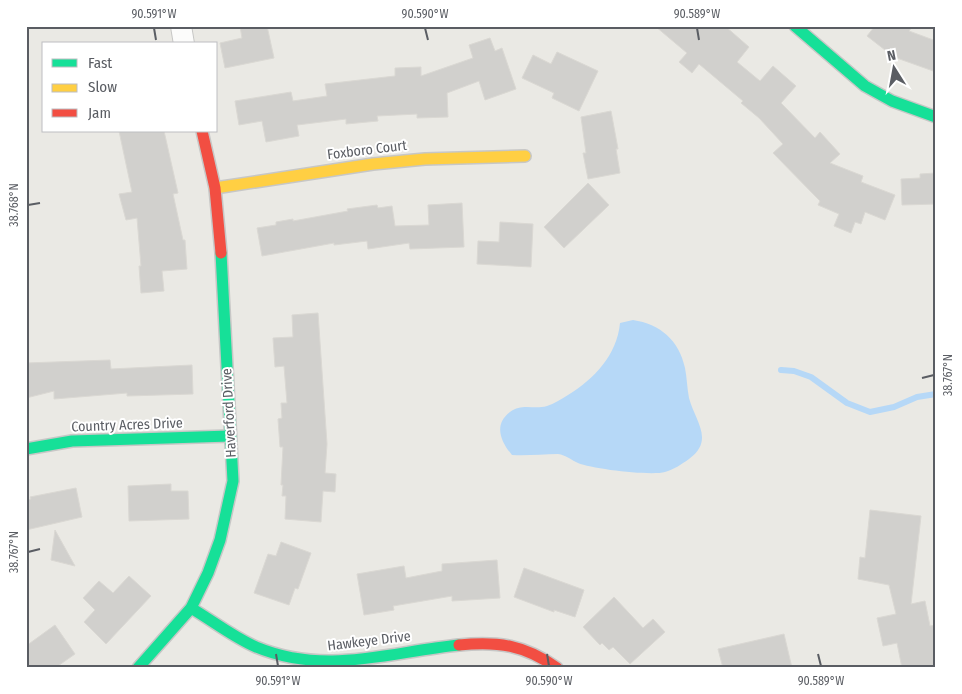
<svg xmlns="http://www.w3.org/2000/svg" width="962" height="694" viewBox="0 0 962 694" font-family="'Fira Sans Condensed',sans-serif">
<rect width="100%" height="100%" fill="#eae9e4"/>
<path fill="#b6d8f7" d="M633,320c27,4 46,20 52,48 2,10 2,20 4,30 6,23 26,42 0,61 -7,5 -16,11 -24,13 -14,4 -73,-3 -87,-9 -7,-3 -12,-8 -20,-9 -15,0 -31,2 -46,1 -11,-13 -19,-30 -2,-43 12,-9 24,-2 37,-6 7,-2 14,-7 21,-11 26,-16 49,-40 52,-72z"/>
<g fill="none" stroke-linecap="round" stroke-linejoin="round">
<polyline stroke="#b6d8f7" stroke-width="6" points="781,370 794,371 811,377 847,403 870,412 894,407 917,397 936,394"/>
</g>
<g fill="#d1d0cd" stroke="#dad8d3">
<polygon points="240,26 267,26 274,58 225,68 220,43 242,38"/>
<polygon points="655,26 725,26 749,47 737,62 760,81 773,66 796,86 781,103 815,138 820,132 840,154 830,163 863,176 861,182 895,195 885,220 865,212 861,224 855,222 851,233 834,226 839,214 818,205 820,201 773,153 783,144 759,118 741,103 743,101 699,64 692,73 679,62 687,53"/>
<polygon points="875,26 913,26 909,31 936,41 936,72 894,57 867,36"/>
<polygon points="490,38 495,51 502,48 516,89 485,100 479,81 447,93 448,117 417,118 417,114 377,116 378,121 346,124 346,119 297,125 299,136 266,142 262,121 239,125 235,101 291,92 293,101 327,96 325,84 395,76 395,68 421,67 421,76 473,58 469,45"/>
<polygon points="557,52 598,71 579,111 552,98 554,93 522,78 533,55 551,64"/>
<polygon points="611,111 618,149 616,149 620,173 588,179 583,153 586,153 581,117"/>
<polygon points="119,131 164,131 178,193 173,194 183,240 185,240 187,269 162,271 164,291 141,293 139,266 141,266 137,218 126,220 119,194 132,192"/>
<polygon points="936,173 936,204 902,205 901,179 920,178 920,174"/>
<polygon points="588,183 609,205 564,248 544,227"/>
<polygon points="462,203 464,247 410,249 409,243 368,249 367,241 334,245 334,243 262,256 257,228 276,225 276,222 293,219 293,221 348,211 347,209 377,205 378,208 392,206 395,226 429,225 428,205"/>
<polygon points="500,222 533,224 531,267 477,264 478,241 499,242"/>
<polygon points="318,313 327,444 325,473 336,474 335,492 323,491 321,522 285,519 286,496 282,496 283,485 281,485 283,447 280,447 278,419 282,418 281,403 287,403 284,366 275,367 273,338 293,337 292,315"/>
<polygon points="110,360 111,369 192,365 193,394 127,396 127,393 54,399 54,391 26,398 26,363"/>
<polygon points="171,484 171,491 188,491 189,519 129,521 128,486"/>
<polygon points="76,488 82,517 26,530 26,500 31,499 30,497"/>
<polygon points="870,510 921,516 911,604 925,601 930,626 936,625 936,668 902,668 897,643 883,646 877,618 896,614 889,585 858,579 860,557 865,558"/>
<polygon points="55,530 75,566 51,560"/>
<polygon points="281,542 311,553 298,589 295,588 289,605 254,593 268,554 276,556"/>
<polygon points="497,560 500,598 452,601 452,596 393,606 394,610 364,615 357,574 404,566 406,578 442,571 442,564"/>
<polygon points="524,568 584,590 575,617 554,610 554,612 514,597"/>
<polygon points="129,576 151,596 106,644 84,622 95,610 83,598 99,581 113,593"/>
<polygon points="614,597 643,628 653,619 665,632 630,664 613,647 609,650 602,643 600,645 583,627"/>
<polygon points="55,625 75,654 55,668 26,668 26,646"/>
<polygon points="784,634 792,668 723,668 718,649"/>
</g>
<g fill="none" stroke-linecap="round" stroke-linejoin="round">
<defs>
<polyline id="street" points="181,26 184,44"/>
<g id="fast">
<polyline points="795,26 865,86 892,101 936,117"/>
<polyline points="26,449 72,441 230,436"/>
<path d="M191,608c22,13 42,29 65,39 70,29 133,5 203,-2"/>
<polyline points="138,668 191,608 208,573 220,540 233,481 221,253"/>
</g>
<polyline id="slow" points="215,188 373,164 425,159 525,156"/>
<g id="jam">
<polyline points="202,131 215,188 221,253"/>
<path d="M459,645c39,-4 66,0 98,23"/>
</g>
</defs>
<use href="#street" stroke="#c6c6c5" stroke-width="22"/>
<use href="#fast" stroke="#c7c7c6" stroke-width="14"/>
<use href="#slow" stroke="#c7c7c6" stroke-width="14"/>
<use href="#jam" stroke="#c7c7c6" stroke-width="14"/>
<use href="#street" stroke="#fcfcfb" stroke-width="20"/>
<use href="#fast" stroke="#16e098" stroke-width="11"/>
<use href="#slow" stroke="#ffcf43" stroke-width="11"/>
<use href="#jam" stroke="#f24e42" stroke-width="11"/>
</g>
<path fill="none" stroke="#5a5d63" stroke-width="2" d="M154,28l2,12M425,28l3,12M697,28l2,12M28,205l12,-2M922,378l12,-3M28,552l12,-3M276,654l2,12M547,654l2,12M818,654l3,12"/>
<g text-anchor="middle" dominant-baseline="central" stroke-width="4" stroke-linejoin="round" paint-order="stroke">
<g font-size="14" fill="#5a5d63" stroke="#fff">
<text transform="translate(367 150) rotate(-7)">Foxboro Court</text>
<text transform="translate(229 413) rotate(-93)">Haverford Drive</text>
<text transform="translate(127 425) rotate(-2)">Country Acres Drive</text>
<text transform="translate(369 641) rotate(-7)">Hawkeye Drive</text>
</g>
</g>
<rect width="962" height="694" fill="none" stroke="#ffffff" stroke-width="55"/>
<rect x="42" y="42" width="175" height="90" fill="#ffffff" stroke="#bdbec1"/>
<rect x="52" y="59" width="25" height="8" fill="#16e098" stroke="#bdbec1"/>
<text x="88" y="68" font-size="15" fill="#5a5d63">Fast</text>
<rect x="52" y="84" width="25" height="8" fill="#ffcf43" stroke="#bdbec1"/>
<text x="88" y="92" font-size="15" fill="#5a5d63">Slow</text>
<rect x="52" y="109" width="25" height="8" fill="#f24e42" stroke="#bdbec1"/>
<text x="88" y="118" font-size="15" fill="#5a5d63">Jam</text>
<g transform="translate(894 68) rotate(349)" stroke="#ffffff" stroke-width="4" paint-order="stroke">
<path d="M0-4L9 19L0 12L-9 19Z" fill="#5a5d63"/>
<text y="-8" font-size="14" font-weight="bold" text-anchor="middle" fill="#5a5d63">N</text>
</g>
<rect x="28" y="28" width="906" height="638" fill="none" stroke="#5a5d63" stroke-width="2"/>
<g font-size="12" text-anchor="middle" fill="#5a5d63">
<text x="154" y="18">90.591°W</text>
<text x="425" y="18">90.590°W</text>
<text x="697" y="18">90.589°W</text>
<text transform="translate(14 205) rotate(-90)" y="4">38.768°N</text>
<text transform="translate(948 375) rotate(-90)" y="4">38.767°N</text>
<text transform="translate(14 552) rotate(-90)" y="4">38.767°N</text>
<text x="278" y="685">90.591°W</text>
<text x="549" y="685">90.590°W</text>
<text x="821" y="685">90.589°W</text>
</g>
</svg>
